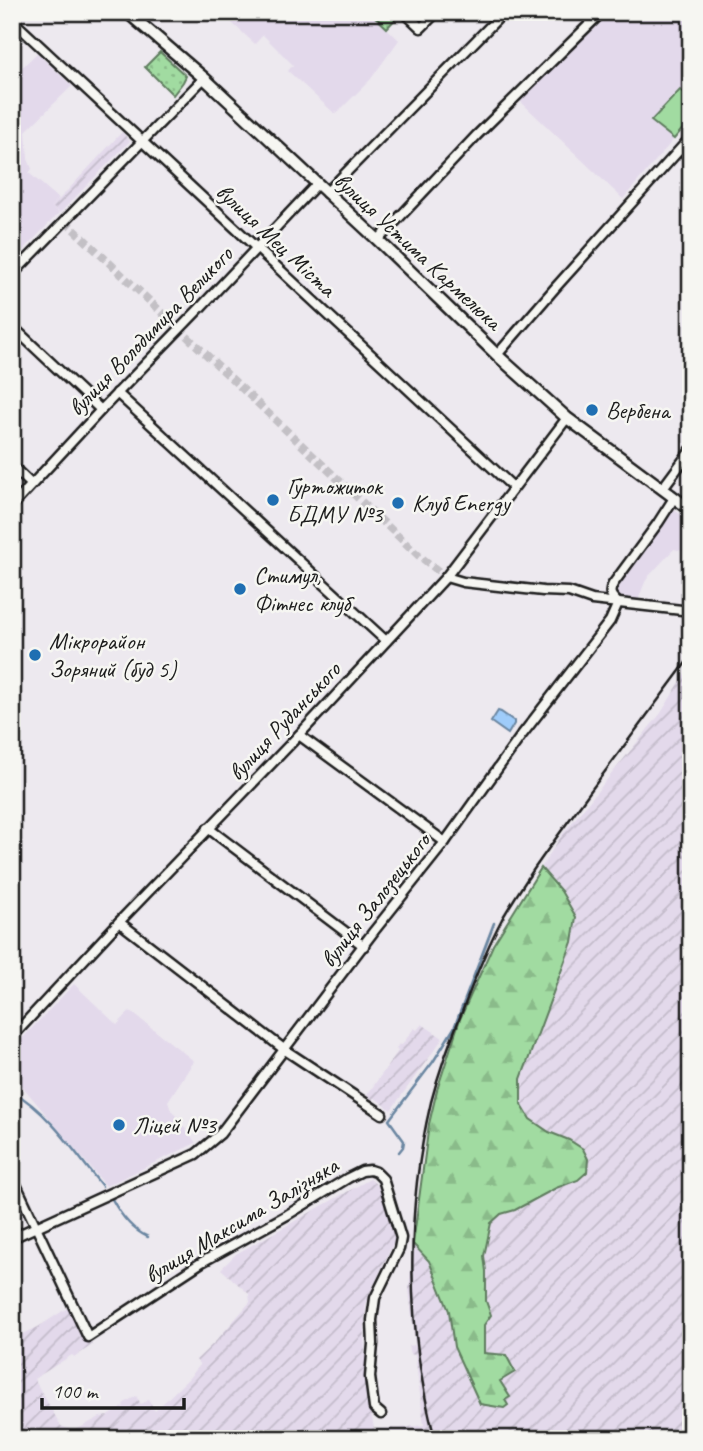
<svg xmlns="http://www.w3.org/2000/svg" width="703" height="1451" viewBox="0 0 703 1451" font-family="Caveat,sans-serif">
<defs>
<pattern id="industrial-furrows" width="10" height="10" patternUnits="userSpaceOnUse" patternTransform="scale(1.75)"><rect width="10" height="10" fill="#e3d9eb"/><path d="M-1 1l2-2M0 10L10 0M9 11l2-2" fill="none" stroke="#c2bac9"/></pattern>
<pattern id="forest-firs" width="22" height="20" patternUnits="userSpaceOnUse" patternTransform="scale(1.75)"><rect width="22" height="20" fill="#a1dba1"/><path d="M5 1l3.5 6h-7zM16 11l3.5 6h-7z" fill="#8abb8a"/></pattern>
<pattern id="park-dots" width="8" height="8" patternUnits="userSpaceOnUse" patternTransform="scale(1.75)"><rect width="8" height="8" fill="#a1dba1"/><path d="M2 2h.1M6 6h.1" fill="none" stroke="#8abb8a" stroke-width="1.8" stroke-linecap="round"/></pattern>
<pattern id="water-ripples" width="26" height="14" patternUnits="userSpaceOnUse" patternTransform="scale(1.75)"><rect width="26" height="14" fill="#9fccfa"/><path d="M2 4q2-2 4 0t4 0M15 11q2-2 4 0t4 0" fill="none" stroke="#88afd6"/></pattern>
</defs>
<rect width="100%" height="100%" fill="#ede9ef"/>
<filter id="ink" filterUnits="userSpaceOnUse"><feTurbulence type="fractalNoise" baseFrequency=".0143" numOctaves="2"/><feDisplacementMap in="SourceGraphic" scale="14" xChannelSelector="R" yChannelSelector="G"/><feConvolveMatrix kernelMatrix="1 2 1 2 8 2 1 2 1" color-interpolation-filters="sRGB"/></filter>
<g filter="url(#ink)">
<g fill="#e3d9eb">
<polygon points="220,12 370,12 399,40 370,80 338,112 334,113 288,71 293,65 263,35 255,44"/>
<polygon points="612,12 682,12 691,22 691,119 623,199 519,100"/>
<polygon points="37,53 72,86 26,131 28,159 32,169 29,173 59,199 52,207 59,213 12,262 12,77"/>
<polygon points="671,508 691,521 691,556 683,551 674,549 649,576 645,582 638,600 614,595 617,587 669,514"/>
<polygon points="74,984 117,1025 130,1011 194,1061 168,1101 170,1108 196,1143 106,1186 12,1074 12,1049"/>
</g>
<g fill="url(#industrial-furrows)">
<polygon points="122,132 130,141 60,213 52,207"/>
<polygon points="691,664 691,1439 12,1439 12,1339 38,1327 72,1305 92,1345 75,1357 72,1355 34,1379 61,1426 74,1431 100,1417 108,1416 124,1406 123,1404 136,1396 141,1404 148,1400 155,1411 188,1379 200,1365 196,1360 216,1341 250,1302 249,1294 221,1269 236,1254 370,1179 381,1188 395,1239 366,1302 364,1334 368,1393 374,1429 401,1428 424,1425 415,1355 410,1354 408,1346 415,1345 409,1289 413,1244 429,1261 449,1311 454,1347 505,1400 500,1381 515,1372 484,1353 484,1325 491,1315 486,1301 486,1271 484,1256 491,1223 501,1214 515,1210 556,1188 578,1180 569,1140 549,1132 530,1119 520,1104 521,1079 572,943 561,891 541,868 561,836 661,713"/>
<polygon points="422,1024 443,1038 391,1110 375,1098 372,1099 367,1095 398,1051 396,1049 399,1044 402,1045 414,1028 417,1030"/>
</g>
<polygon fill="#a1dba1" stroke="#5e7c5e" stroke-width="2" points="680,90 691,98 691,119 674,139 651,121"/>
<polygon fill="url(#forest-firs)" stroke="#5e7c5e" stroke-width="2" points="541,868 561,891 576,917 572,942 521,1079 521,1104 530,1119 549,1132 569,1140 583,1149 588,1159 587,1172 578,1180 556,1188 515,1210 501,1214 491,1223 484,1256 486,1271 486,1301 491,1315 484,1325 484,1353 506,1355 515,1372 500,1381 510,1397 505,1400 508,1405 504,1408 480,1404 454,1347 449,1311 429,1261 413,1244 429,1124 437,1090 460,1019 493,945"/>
<g fill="url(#park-dots)" stroke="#5e7c5e" stroke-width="2">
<polygon points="370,12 396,12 399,15 387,28"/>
<polygon points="160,52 186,76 183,82 173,95 145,67"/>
</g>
<polygon fill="url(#water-ripples)" stroke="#6b86a1" stroke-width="2" points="498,711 501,712 514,721 514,724 508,734 491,722"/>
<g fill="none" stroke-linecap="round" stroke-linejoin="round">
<g stroke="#6b86a1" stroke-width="2.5">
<path d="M12,1091c38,22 63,62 90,95"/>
<polyline points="399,1152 403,1147 404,1141 389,1120 433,1062 454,1028 494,923"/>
<path d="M112,1199c8,15 20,31 36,38"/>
</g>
<polyline stroke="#c3c0c5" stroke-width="8" stroke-dasharray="8 4" stroke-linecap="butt" points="65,221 418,555 446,577"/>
<defs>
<g id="minor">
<polyline points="404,12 421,28 437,12"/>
<polyline points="12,20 513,487"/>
<polyline points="326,193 504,12"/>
<polyline points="378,240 477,135 602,12"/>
<polyline points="12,275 204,78"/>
<polyline points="12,326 101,410"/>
<polyline points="497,355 555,288 691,137"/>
<polyline points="117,393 386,641"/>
<polyline points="12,466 31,484"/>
<polyline points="662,489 691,450"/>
<polyline points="12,506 101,410 199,309 317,184"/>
<polyline points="446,577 463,582 543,591 569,592 592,600 691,611"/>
<polyline points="299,735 445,842"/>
<polyline points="208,828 364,946"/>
<polyline points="119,922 285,1050 382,1114"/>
<polyline points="12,1037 119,922 299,735 446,577 567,418"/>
<polyline points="12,1176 88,1337 202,1262 287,1215 348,1178 362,1171 370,1170 376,1172 383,1179 401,1238 399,1249 375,1298 372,1320 373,1344 370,1377 374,1408 381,1414"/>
<path d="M12,1238l184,-84 24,-20 154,-203 71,-89 76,-106 89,-115 8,-18c-7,-7 -10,-10 -5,-19l45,-61 16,-25"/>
</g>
<polyline id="tertiary" points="127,12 204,78 378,240 497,355 567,418 691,510"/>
</defs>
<use href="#minor" stroke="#1c1c1c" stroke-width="13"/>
<use href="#tertiary" stroke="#1c1c1c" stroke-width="15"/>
<use href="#minor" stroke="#f6f6f2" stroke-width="8"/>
<use href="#tertiary" stroke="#f6f6f2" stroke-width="10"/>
<path stroke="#1c1c1c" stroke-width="2.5" d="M435,1439c-29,-109 -30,-227 -4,-337 8,-31 19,-61 31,-90 12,-32 24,-63 40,-93 25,-43 55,-82 84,-122 35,-47 70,-94 105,-141"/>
</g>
</g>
<g fill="#1f6fb2" stroke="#f6f6f2" stroke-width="2.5">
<circle cx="592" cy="410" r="7"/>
<circle cx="273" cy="500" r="7"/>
<circle cx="398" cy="503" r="7"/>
<circle cx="240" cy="589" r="7"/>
<circle cx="35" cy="655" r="7"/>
<circle cx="119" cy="1125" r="7"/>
</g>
<g text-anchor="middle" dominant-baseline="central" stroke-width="5" stroke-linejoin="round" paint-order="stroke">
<g font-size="24" fill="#1c1c1c" stroke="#f6f6f2">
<text transform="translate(276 240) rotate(43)">вулиця Мец Міста</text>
<text transform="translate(418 251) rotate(43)">вулиця Устима Кармелюка</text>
<text transform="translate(150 331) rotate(-46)">вулиця Володимира Великого</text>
<text transform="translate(284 721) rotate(-47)">вулиця Руданського</text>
<text transform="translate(375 900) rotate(-52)">вулиця Залозецького</text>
<text transform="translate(241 1220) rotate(-31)">вулиця Максима Залізняка</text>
</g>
<g font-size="24" fill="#1c1c1c" stroke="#f6f6f2" text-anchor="start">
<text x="606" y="410">Вербена</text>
<text x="287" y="486">Гуртожиток<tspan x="287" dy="28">БДМУ №3</tspan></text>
<text x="412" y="503">Клуб Energy</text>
<text x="254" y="575">Стимул,<tspan x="254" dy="28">Фітнес клуб</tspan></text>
<text x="49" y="641">Мікрорайон<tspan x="49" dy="28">Зоряний (буд 5)</tspan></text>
<text x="133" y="1125">Ліцей №3</text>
</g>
</g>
<rect width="703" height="1451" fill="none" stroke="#f6f6f2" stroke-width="42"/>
<rect x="21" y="21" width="661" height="1409" fill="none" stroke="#1c1c1c" stroke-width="2.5" filter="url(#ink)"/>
<path d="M42 1398v10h142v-10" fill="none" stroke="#1c1c1c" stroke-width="3.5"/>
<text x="52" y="1398" font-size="21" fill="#1c1c1c" stroke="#f6f6f2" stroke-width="5" paint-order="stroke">100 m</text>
</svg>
